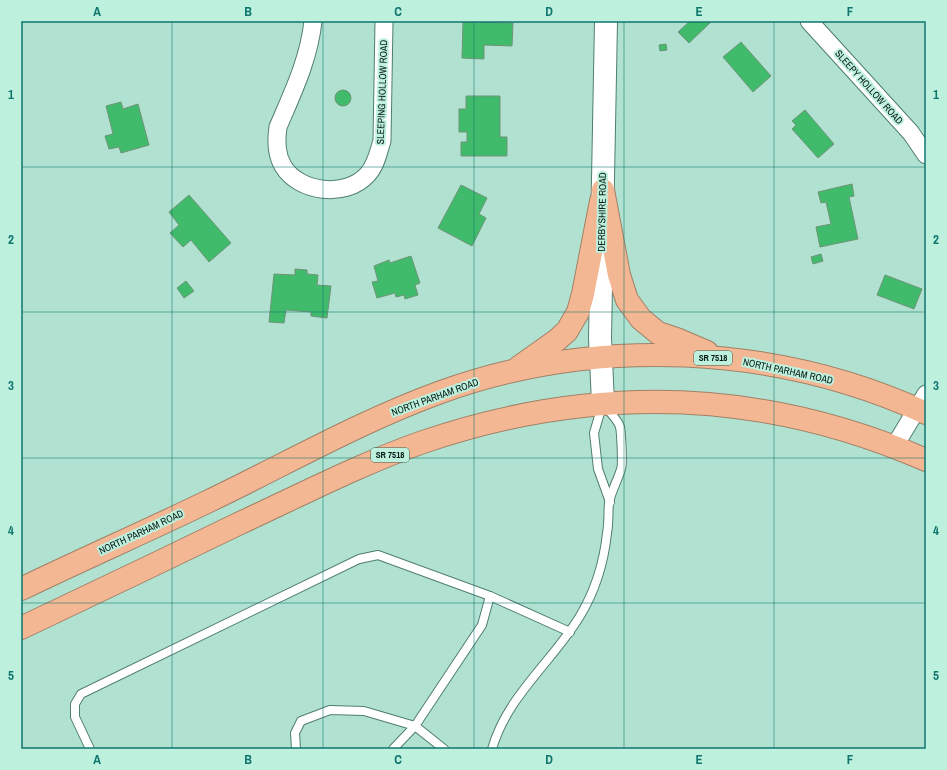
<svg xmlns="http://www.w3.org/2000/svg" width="947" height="770" viewBox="0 0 947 770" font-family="'Archivo Narrow',sans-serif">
<rect width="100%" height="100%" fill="#b1e2d1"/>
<g fill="#40bb6c" stroke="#709378">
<polygon points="690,21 712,21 689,43 678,32"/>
<polygon points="463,22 513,23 512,46 484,45 484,59 462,58"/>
<polygon points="741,42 771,76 753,92 723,57"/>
<polygon points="666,44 667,50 660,51 659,45"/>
<circle cx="343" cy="98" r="8"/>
<polygon points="466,96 500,96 500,137 507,137 507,156 461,156 461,142 467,142 467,132 459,132 459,109 466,109"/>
<polygon points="121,102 123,109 138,104 149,145 121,153 119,147 109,149 105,136 113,134 106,106"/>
<polygon points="805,110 834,144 818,158 792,129 796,125 792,121"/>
<polygon points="852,184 854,196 849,197 858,239 820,247 816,227 831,224 826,202 821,203 818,192"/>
<polygon points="461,185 487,198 479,214 486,218 472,246 438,228"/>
<polygon points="189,195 231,243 209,262 191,240 183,247 170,233 179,225 169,212"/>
<polygon points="821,254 823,261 813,264 811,257"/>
<polygon points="411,256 420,283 415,285 418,295 405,299 404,295 396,297 395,293 377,298 372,282 378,281 374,266 389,260 390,263"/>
<polygon points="295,269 307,270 307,274 318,275 317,285 331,286 327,318 311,316 311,312 286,310 284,323 269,322 274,274 295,275"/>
<polygon points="885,275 922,289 914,309 877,295"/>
<polygon points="186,281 194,291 184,298 177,288"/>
</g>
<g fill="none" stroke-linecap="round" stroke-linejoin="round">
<defs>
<g id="lane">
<polyline points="602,406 594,433 598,469 610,502"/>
<polyline points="90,749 75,717 75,704 81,694 359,559 378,555 490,596 570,632"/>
<polyline points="296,749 295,733 301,721 330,710 364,711 415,726 444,749"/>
<polyline points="393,749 415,726 482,625 490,596"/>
<path d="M492,749c15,-53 61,-88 88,-133 15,-25 24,-54 27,-83 2,-10 1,-20 2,-30 2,-12 9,-23 12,-34 2,-5 0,-38 -1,-42 -2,-7 -10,-14 -14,-20"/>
</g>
<g id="street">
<path d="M313,21c-4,38 -20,71 -35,106 -2,13 -2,27 5,39 16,27 63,32 84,9 9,-9 11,-22 15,-34l2,-120"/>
<polyline points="809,21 911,133 926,155"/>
<polyline points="894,447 926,394"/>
</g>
<polyline id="secondary" points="603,403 600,338 606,21"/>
<g id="highway">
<polyline points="603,190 619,275 627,300 641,319 658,333 679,340 707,352"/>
<polyline points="519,367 557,340 567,331 578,312 583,294 601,201"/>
<path d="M21,589c62,-30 126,-58 188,-88 77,-37 152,-80 232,-109 155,-56 335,-48 485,21"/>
<path d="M21,628c72,-34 145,-69 217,-104 61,-28 122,-60 185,-82 170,-58 338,-54 503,18"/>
</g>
</defs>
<use href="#lane" stroke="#507e6f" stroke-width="10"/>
<use href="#street" stroke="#507e6f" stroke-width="19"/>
<use href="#secondary" stroke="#507e6f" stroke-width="24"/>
<use href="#highway" stroke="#a18066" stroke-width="24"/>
<use href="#lane" stroke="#fff" stroke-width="8"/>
<use href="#street" stroke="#fff" stroke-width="17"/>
<use href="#secondary" stroke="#fff" stroke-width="22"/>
<use href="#highway" stroke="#f4b793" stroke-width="22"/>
</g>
<path fill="none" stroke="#0f766e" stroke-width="1" stroke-opacity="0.55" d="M172,21v728M323,21v728M474,21v728M624,21v728M774,21v728M21,167h905M21,312h905M21,458h905M21,603h905"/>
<g text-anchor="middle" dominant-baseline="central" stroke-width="4" stroke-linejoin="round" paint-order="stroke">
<g fill="#bef0de" stroke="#3d5a50" stroke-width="1">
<rect x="694" y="351" width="38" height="14" rx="3"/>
<rect x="371" y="448" width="38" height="14" rx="3"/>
</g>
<g font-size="9" font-weight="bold" fill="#061913">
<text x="713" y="358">SR 7518</text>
<text x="390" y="455">SR 7518</text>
</g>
<g font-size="10" fill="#061913" stroke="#bef0de">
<text transform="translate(869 87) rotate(48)">SLEEPY HOLLOW ROAD</text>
<text transform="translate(382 92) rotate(-88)">SLEEPING HOLLOW ROAD</text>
<text transform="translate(602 212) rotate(-89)">DERBYSHIRE ROAD</text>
<text transform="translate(788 371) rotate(12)">NORTH PARHAM ROAD</text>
<text transform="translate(435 397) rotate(-20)">NORTH PARHAM ROAD</text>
<text transform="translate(141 532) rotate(-25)">NORTH PARHAM ROAD</text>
</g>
</g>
<rect width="947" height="770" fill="none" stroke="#bef0de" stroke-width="44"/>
<rect x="22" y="22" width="903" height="726" fill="none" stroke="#0f766e" stroke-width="1.5"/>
<g font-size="13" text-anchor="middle" font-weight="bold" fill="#0f766e">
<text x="97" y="16">A</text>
<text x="248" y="16">B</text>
<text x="398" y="16">C</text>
<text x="549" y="16">D</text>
<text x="699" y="16">E</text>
<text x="850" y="16">F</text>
<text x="11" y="99">1</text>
<text x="936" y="99">1</text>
<text x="11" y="244">2</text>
<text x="936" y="244">2</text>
<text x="11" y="390">3</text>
<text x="936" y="390">3</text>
<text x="11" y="535">4</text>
<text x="936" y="535">4</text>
<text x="11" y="680">5</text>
<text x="936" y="680">5</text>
<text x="97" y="764">A</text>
<text x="248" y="764">B</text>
<text x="398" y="764">C</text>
<text x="549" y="764">D</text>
<text x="699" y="764">E</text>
<text x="850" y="764">F</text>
</g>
</svg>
